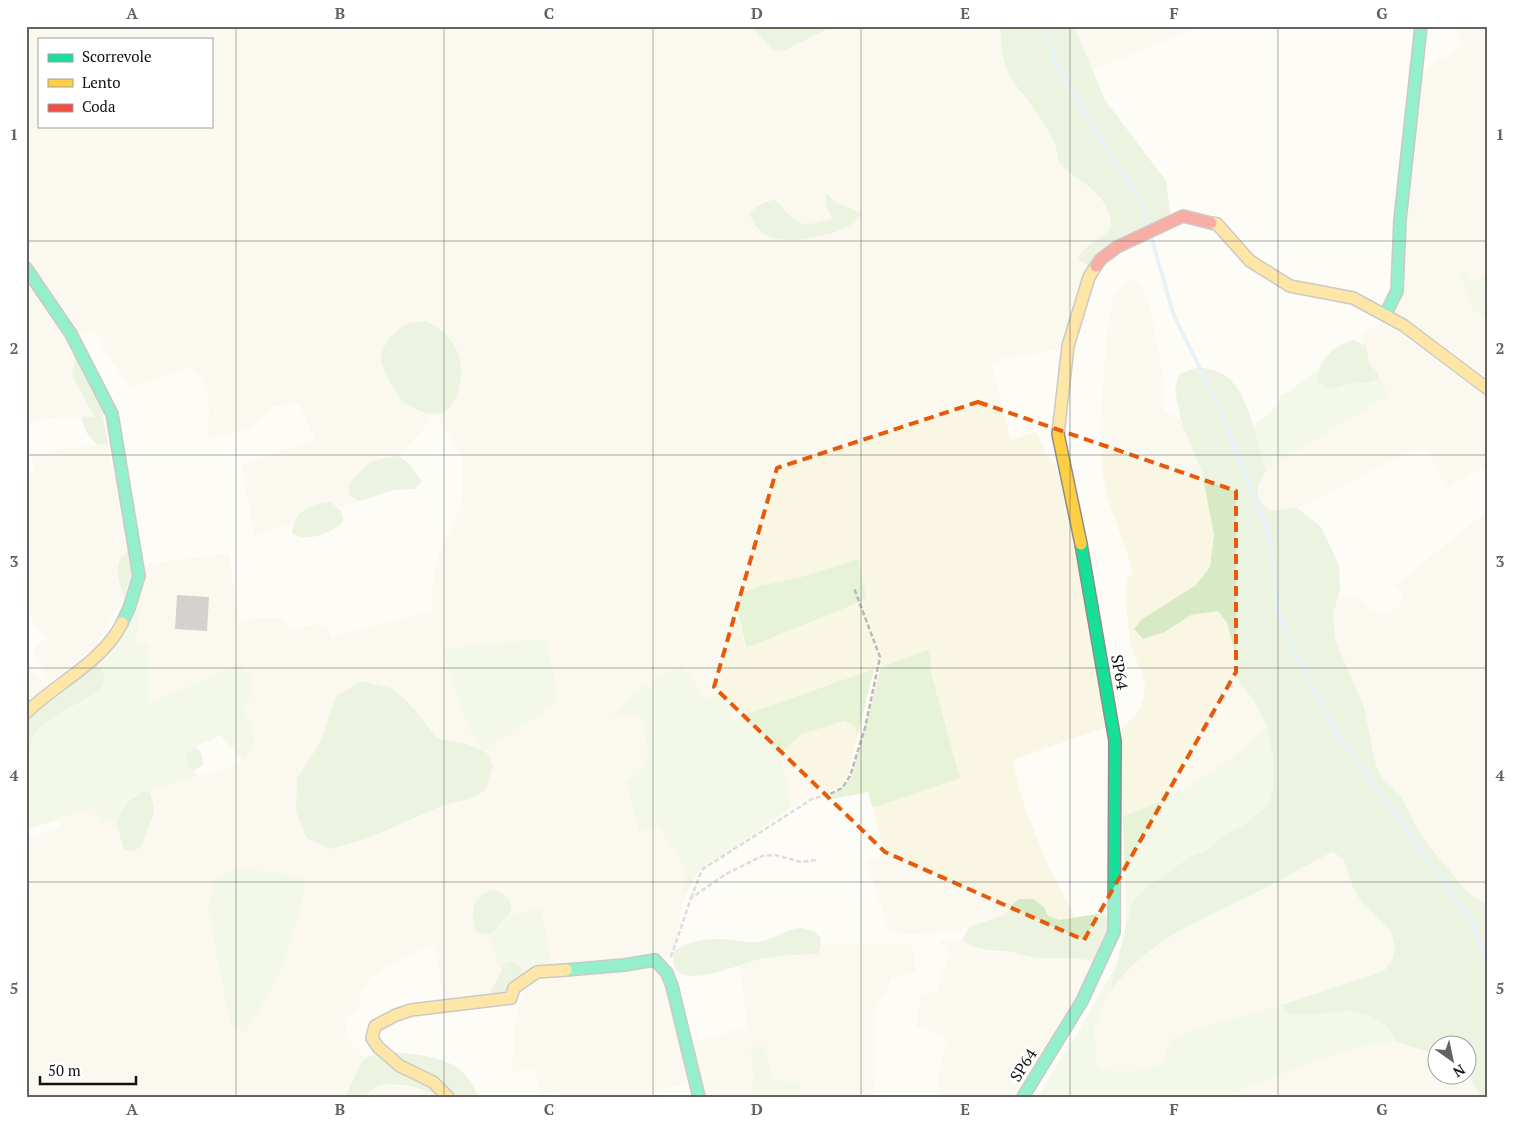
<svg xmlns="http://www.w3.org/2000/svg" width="1514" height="1123" viewBox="0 0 1514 1123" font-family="'PT Serif',serif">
<rect width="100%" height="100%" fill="#fdfcf7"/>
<g fill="#f9f7e4" fill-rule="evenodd">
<path d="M26,26h724l24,25 12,-1 47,-24h167l6,40 17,31 16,19 15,26 6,22 37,29 14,26 -1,10 -9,8 -12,28 -23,83 -63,11 -12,5 20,76 24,-8 5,7 5,13 11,14 15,55 36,206 -95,33 11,42 23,59 30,57 -17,2 -11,-4 -4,-9 -10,-8h-15l-7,6 -8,10 -35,12 -38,8 -41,-2 -24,-71 19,-8 -12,-46 86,-30 -28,-105 -1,-23 -198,69 -10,-28 -15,9 -95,16 28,-2 9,38 -7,17 -16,13 13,50 20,-5 26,39 -2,34 -6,40 -8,18 -29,4 -88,6 -11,-61 -33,9 4,-10 -39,9 3,16 5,3h7l13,36 -10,19 1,5 -46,12 -12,-59 -11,2 -27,13 -23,13 -12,15 -1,13 -6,11 -10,5 3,14 4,10 15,15 -5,5 -16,34h-319v-259l35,-10 -3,-7 37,-13 13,13 8,2 7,27 19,-4 3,-13 7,-10 2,-22 -5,-11 90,-25 10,-9 -1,-38 -5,-6 3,-6 -98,-1 1,-61 -13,-2 5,-48 1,-29 87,-12 10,68 17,-3h25l11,11 27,-5 10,5 2,8 101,-26 -1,-11 3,-27 7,-26 10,-18 11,-28 1,-14v-27l-26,-46 -38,42 -16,1 -15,6 -10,10 -10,13 1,10 11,5 -21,7 -9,-6 -10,1 -12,4 -8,6 -7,11 -39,11 -13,-70 74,-26 -16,-35 -26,2 -15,16 -12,8 -39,10 2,-29 -2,-19 -6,-13 -11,-11 -59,20 -25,-34 -11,-23 -18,5 -51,-75zM39,39h172v87h-172zM826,193l13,11 23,9 -14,14 -15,6 -39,8 -21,-3 -23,-26 17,-12h9l11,14 11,9 19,1 16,-6 -7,-12zM455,344l6,22 -4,27 -5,11 -49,-3 -17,-26zM858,560l9,38 -122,50 -10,-50 23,-12 40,-8zM442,650l41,101 -15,-24zM362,681l66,44 9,13 30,6 18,47 -15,8 -26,6 -78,34 -69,-61 23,-35 11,-33 7,-14z"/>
<polygon points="1074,26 1201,26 1092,71"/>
<polygon points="1453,26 1488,26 1488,273 1471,283 1471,307 1488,321 1488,378 1394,310 1407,218 1421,72 1462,45"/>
<polygon points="1133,278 1143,288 1149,303 1164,381 1163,409 1181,421 1202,473 1214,535 1210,567 1196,585 1142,619 1165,632 1191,615 1218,611 1227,623 1234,649 1239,683 1252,698 1267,725 1240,751 1206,778 1144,809 1123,816 1121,730 1138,712 1144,698 1145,685 1142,673 1133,653 1130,641 1125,598 1127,581 1133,571 1106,493 1102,467 1100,430 1107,331 1114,292"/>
<polygon points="26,279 76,352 72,375 94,417 46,418 26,426"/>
<polygon points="1384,323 1488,397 1488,470 1478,470 1446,489 1425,447 1395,459 1312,502 1299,507 1271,511 1262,504 1257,491 1260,479 1266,471 1274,464 1389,395 1369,363 1361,333"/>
<polygon points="108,444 128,550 120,559 119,581 124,598 97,644 50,683 32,650 46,639 26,611 26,487 29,485 29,474 34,470 32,453"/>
<polygon points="1488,511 1488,906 1468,892 1438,857 1418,830 1401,796 1382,779 1376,765 1364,707 1335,639 1333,615 1338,597 1355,596 1360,598 1371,609 1379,613 1387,613 1395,609 1401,604 1403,596 1395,585"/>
<polygon points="26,659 45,687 26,704"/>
<polygon points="844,721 856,726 857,737 849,771 841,786 810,797 791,808 780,753 795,741 799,735"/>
<polygon points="1332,852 1344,860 1363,904 1391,931 1395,947 1393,958 1384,971 1281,1005 1199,1028 1174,1037 1167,1047 1165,1061 1151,1068 1129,1073 1102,1069 1096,1061 1094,1028 1110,992 1123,974 1143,954 1192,923 1275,883 1318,859"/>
<polygon points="950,938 962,940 977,948 992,952 1008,952 1040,958 1088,959 1099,963 1015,1097 940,1097 938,1078 946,1038 916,1026 921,994 936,992 941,972 945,967 948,958 946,948 939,942"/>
<polygon points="912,944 916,972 891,978 888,990 875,1011 877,1064 873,1097 800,1097 801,1082 774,1082 764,1046 752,1063 754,1077 749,1097 704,1097 690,1043 744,1027 747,1032 740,965 747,962 775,956 817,954 821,945"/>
<polygon points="654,966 661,972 691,1083 650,1091 651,1097 561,1097 558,1091 541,1094 533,1068 512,1074 514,1028 521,999 527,986 544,977"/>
<polygon points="1397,1042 1428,1052 1436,1050 1436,1076 1466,1076 1467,1063 1472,1082 1481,1097 1222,1097 1334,1054 1366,1046"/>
<polygon points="380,1085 416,1088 432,1092 437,1097 365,1097 366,1094"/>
</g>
<g fill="#e7f3d7">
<polygon points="1467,273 1471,283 1488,273 1488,321 1471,307 1461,276"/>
<path d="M1318,369l-2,11c14,16 19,7 36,3 11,-2 12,4 27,-5l10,17 -115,69 -8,7 -13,-44 25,-22 2,-9 10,-5z"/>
<polygon points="858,559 867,599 746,648 735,598 758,586 798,578"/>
<path d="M142,593l-6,49 13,2v60l94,-42c11,21 13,29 0,50 13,15 16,34 0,49l-23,-26 -26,13 -6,18 10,10 -63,19 -12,11 -7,17 -8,-2 -7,2 -6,-15 -69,22v-74l9,-23 59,-71z"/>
<polygon points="547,639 558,702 483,751 468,727 442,650 493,643"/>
<polygon points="930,649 931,673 960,778 873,808 868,792 827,800 851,778 881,667"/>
<path d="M682,664l24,35 16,-8 10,28 142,-50 -17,68 -2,-11 -11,-5 -45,14 -4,6 -15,12 11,55 -93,64 -15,28 2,-34 -26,-39 -20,5 -13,-50c31,-19 21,-38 14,-68l-29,3 23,-25z"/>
<path d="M1267,725l6,34v30l-5,17 -22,17 -29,17 -10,10 -17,7 -19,14 -38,30 -7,24 -3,-109c55,-19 104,-48 144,-91z"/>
<polygon points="242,868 303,877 303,895 284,966 246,1032 231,1028 208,910 215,876"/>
<polygon points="541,907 552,968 520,982 503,965 501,970 488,934 493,932 508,916"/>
<path d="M1117,963l-7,29 -16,36 2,33 6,8c25,3 40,5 63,-8l2,-14 7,-10 25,-9 82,-23 9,10 30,-1 30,-3 17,4 19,10 11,17 -31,4 -32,8 -112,43h-185l44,-69z"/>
<polygon points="764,1046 774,1081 801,1082 800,1097 749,1097 754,1077 750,1047"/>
</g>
<g fill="#d8eac5">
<polygon points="750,26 833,26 786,50 774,51"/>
<path d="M1000,26h74l31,74 61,81 5,37 -82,47c-31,-7 18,-29 21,-36 4,-10 -8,-31 -15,-37 -8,-8 -30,-21 -35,-29 -3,-6 -3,-13 -5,-19 -3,-7 -7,-13 -11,-20 -11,-19 -29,-35 -38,-57 -5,-12 -5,-28 -6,-41z"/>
<path d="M826,193l13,11 24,9 -15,14 -15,6 -39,8 -21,-3 -9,-4 -8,-7 -5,-9 -1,-6c9,-7 15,-12 26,-12 20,25 24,29 56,18l-6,-12z"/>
<path d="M425,321c34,14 44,45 30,79 -10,22 -37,14 -52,1 -7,-7 -21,-30 -22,-41 0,-9 5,-17 10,-24 4,-4 10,-10 15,-12 5,-2 13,-2 19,-3z"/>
<path d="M1353,340l13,5 3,18 9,10 1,5c-15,9 -16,3 -27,5 -17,4 -22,13 -36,-3 4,-21 17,-34 37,-40z"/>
<path d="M76,352l25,53 7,39 -10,1c-10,-8 -14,-15 -16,-28h12l-22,-42z"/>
<path d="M1199,367c7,2 16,3 22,6 26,11 37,72 45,98 -11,16 -12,28 5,40l25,-4 25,20 18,38 1,26 -7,23 2,25 29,68 12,58 6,14 19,17 17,34 20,27 30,35 20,14v191h-7c-12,-18 -15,-30 -15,-51h-30v4l-8,2 -31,-10 -11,-17 -19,-10 -17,-4 -30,3 -30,1 -9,-10 103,-34 9,-13 2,-11 -4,-16 -28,-27 -9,-14 -10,-30 -11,-8c-21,9 -39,21 -58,31 -60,32 -124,51 -165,109l16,-67 7,-24 15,-15 42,-29 17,-7 10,-10 29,-17 22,-17 5,-17v-30l-6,-34 -15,-27 -13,-15 -5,-34 -7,-26 -9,-12 -27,4 -26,17 -22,7 -9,-10 8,-10 54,-34 14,-18 4,-32 -12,-62 -21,-52 -6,-31 4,-16z"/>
<path d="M399,456l12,10 11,16 -8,7 -21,1 -33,11 -11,-5 -1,-10c17,-22 22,-28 51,-30z"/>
<path d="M330,502c9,6 13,10 13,20 -14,12 -33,20 -51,12 2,-23 17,-30 38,-32z"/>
<path d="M128,550l4,24 -8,24c-3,-10 -10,-28 -4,-38 2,-4 5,-6 8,-10z"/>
<polygon points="94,662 103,673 105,680 101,689 43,724 35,733 26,756 26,717"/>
<polygon points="362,681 391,688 409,703 437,738 467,744 487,753 493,766 485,791 469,799 444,805 366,839 330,849 307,838 296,812 297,778 320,743 331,710 338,695"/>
<path d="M194,748c8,2 9,10 9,17l-11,6 -4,-5 -2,-11z"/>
<path d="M149,790c12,31 -1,29 -7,56l-9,6 -9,-2 -8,-27c8,-19 13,-26 33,-33z"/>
<path d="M491,890c13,1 27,13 17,26 -3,3 -7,6 -9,9 -4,4 -6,9 -12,9 -5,1 -8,-1 -11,-3 -6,-19 -4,-34 15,-41z"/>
<path d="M1019,899h15l10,8 4,9 11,4 45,-7 6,9 -11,41c-19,-7 -38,-4 -58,-5 -10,0 -20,-4 -31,-6 -20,-3 -29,1 -48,-12l7,-13 35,-12 8,-10z"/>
<path d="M802,928l11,3 7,6 1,8 -3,9c-20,1 -39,1 -58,5 -18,4 -99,41 -85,-9 17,-10 36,-13 56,-10 10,1 21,4 31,1 15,-3 24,-12 40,-13z"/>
<path d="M511,961c8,2 11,6 14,14l-15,16 -18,3 -1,-5 7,-11 5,-13z"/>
<path d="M380,1052c23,0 59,3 78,16 9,7 16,18 21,29h-42c-9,-9 -43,-15 -56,-12 -5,1 -13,7 -16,12h-20l16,-34 5,-5z"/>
</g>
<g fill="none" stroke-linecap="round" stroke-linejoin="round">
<g stroke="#cde8f7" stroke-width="4">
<polyline points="1044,26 1056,65 1110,155 1141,201 1149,227"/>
<polyline points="1151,236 1173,313 1220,410 1269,535 1278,613 1304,672 1336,732 1472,922 1488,963"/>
</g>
</g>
<polygon fill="#a19f9c" points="177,595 209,597 207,631 175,629"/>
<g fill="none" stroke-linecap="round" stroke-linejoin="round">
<defs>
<g id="fast">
<polyline points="26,268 71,334 112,414 139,576 129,608 122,623"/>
<polyline points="1385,315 1397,291 1400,220 1421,26"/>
<polyline points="566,970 624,965 655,960 667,973 672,986 699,1097"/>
<polyline points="1023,1097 1082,1001 1114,932 1115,741 1081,544"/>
</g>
<g id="slow">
<polyline points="1211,223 1217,224 1250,261 1290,286 1353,298 1403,325 1488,389"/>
<polyline points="1081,544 1058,434 1068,346 1089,277 1096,266"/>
<path d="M26,713c29,-29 78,-52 96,-90"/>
<polyline points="448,1097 433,1082 400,1066 378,1047 372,1038 375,1026 396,1015 411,1010 511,998 514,988 537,972 566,970"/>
</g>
<polyline id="jam" points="1096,266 1101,259 1117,247 1183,216 1211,223"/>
</defs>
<use href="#fast" stroke="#8e8d8b" stroke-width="14"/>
<use href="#slow" stroke="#8e8d8b" stroke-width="14"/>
<use href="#jam" stroke="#8e8d8b" stroke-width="14"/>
<g stroke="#b9b9b8" stroke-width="2.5" stroke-dasharray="5 2.5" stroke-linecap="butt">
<polyline points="691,898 700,875 703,869 812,799 830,794 842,788 850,776 865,728 880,657 854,588"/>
<polyline points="671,957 691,898 726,874 762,856 775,855 801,862 817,860"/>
</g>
<use href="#fast" stroke="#16e098" stroke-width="11"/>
<use href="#slow" stroke="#ffcf43" stroke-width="11"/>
<use href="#jam" stroke="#f24e42" stroke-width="11"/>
</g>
<path d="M0 0H1514V1123H0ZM978,402l258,89v181l-152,268 -199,-88 -171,-165 63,-219z" fill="#fdfcf7" fill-opacity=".55" fill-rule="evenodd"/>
<path fill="none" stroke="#e8590c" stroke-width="4" stroke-dasharray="10 6" stroke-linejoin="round" d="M978,402l258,89v181l-152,268 -199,-88 -171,-165 63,-219z"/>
<path fill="none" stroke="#646362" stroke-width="1" stroke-opacity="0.55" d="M236,26v1071M444,26v1071M653,26v1071M861,26v1071M1070,26v1071M1278,26v1071M26,241h1462M26,455h1462M26,668h1462M26,882h1462"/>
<g text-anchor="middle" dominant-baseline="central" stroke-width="5" stroke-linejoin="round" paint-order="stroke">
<g font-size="16" fill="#111" stroke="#fff">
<text transform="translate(1120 672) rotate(80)">SP64</text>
<text transform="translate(1023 1065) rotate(-58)">SP64</text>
</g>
</g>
<rect width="1514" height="1123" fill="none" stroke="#ffffff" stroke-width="55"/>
<rect x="38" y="38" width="175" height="90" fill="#ffffff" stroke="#a0a0a0"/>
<rect x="48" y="54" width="25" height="8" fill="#16e098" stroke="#a0a0a0"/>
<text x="82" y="62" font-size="15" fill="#111111">Scorrevole</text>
<rect x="48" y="79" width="25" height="8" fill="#ffcf43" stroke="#a0a0a0"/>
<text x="82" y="88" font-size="15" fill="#111111">Lento</text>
<rect x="48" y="104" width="25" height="8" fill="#f24e42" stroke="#a0a0a0"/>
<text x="82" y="112" font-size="15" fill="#111111">Coda</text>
<g transform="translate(1452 1060) rotate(147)"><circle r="24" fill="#ffffff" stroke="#a0a0a0"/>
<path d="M0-4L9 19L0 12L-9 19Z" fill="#646362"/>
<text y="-8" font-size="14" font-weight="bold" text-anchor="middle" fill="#111111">N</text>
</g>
<path d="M40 1076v8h96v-8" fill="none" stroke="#111111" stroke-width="2.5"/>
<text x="48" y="1076" font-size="15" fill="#111111" stroke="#ffffff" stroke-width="4" paint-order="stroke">50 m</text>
<rect x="28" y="28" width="1458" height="1068" fill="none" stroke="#646362" stroke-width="2"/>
<g font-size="16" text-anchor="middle" font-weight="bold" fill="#646362">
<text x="132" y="19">A</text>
<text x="340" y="19">B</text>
<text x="549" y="19">C</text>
<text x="757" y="19">D</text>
<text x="965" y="19">E</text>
<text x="1174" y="19">F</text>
<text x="1382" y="19">G</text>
<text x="14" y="140">1</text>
<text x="1500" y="140">1</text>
<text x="14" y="354">2</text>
<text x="1500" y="354">2</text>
<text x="14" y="567">3</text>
<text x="1500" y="567">3</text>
<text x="14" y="781">4</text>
<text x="1500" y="781">4</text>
<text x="14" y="994">5</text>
<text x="1500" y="994">5</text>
<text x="132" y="1115">A</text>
<text x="340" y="1115">B</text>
<text x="549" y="1115">C</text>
<text x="757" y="1115">D</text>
<text x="965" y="1115">E</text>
<text x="1174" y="1115">F</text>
<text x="1382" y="1115">G</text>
</g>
</svg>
